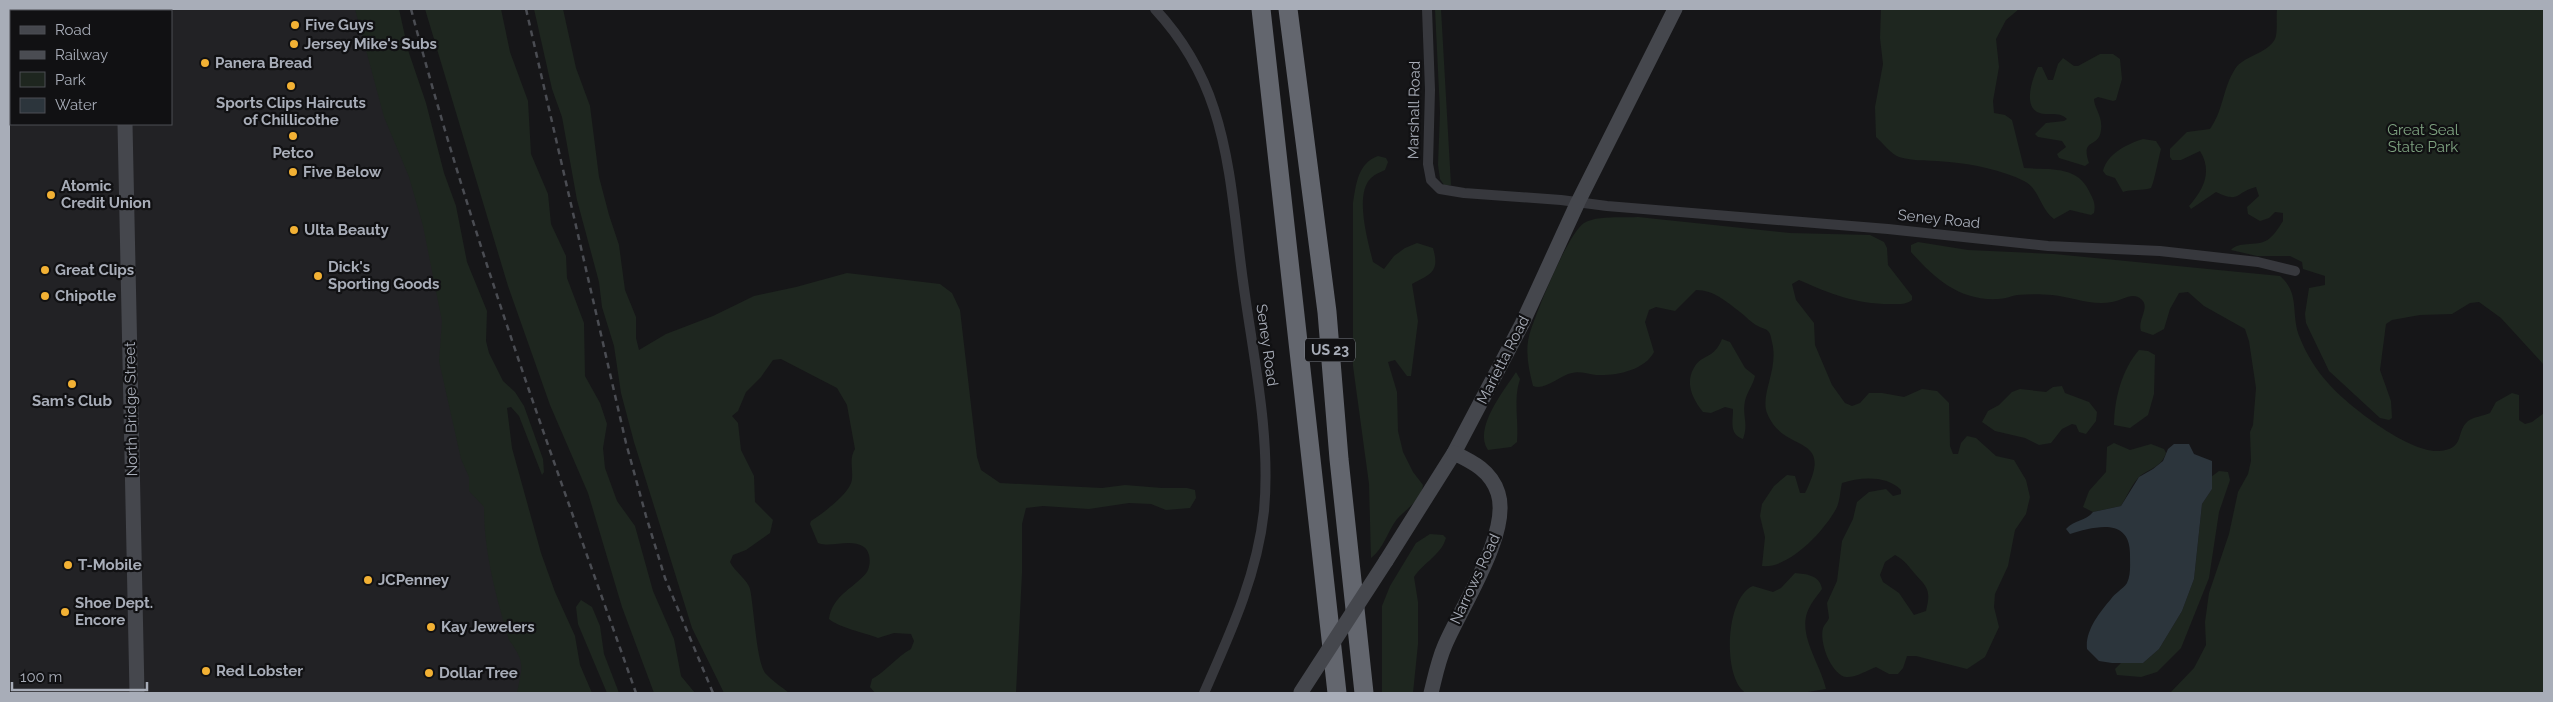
<svg xmlns="http://www.w3.org/2000/svg" width="2553" height="702" viewBox="0 0 2553 702" font-family="Raleway,sans-serif">
<rect width="100%" height="100%" fill="#161618"/>
<path fill="#222225" fill-rule="evenodd" d="M9,9h380l146,684h-526zM11,11h160v113h-160z"/>
<g fill="#1e261f" fill-rule="evenodd">
<path d="M355,9h44l9,41 18,53 18,70 12,33 11,56 20,49 -1,30 3,12 14,28 12,11 9,14 19,53 1,13 -2,3 -23,-59 -8,-9 -4,1 5,40 29,105 14,39 20,44 5,29 12,28h-75c5,-26 9,-30 -8,-53 -13,-44 -25,-87 -25,-133l-15,-16v-14l-8,-18 -22,-98 3,-40 -19,-95 -14,-49 -25,-60z"/>
<polygon points="425,9 501,9 510,52 528,101 531,154 548,194 551,224 566,256 567,278 584,323 585,376 600,403 607,424 603,448 605,468 617,501 635,526 653,591 674,639 681,676 695,693 654,693 622,607 588,493 550,405 508,286"/>
<path d="M534,9h29l13,59 14,38 9,71 10,38 10,30 6,45 11,27v21l3,12 27,-16 47,-18 41,-20 42,-9 51,-14 93,11 12,9 8,17 17,147 4,13 19,13 102,5 23,-3 37,3h25l8,2 1,8 -6,10 -24,2 -15,-6 -22,-1 -40,6 -46,-3 -17,2 -4,16v49l-6,120h-141l-5,-6 2,-8c15,-8 24,-22 39,-30l3,-8 -3,-7 -17,-1 -16,5c-13,-5 -40,-11 -49,-19 3,-24 27,-32 38,-47 4,-7 4,-20 -3,-25 -14,-9 -32,1 -46,-4l-8,-19 1,-3c12,-8 40,-28 41,-42 1,-12 -3,-20 3,-30l-8,-44 -10,-17 -56,-29 -8,1 -12,17 -15,15 -8,19 -6,5 6,7 3,27 13,26 1,26 18,18 -3,13 -24,17 -13,5 -3,7c5,10 18,18 20,27 4,18 6,70 15,84 6,7 17,14 24,20h-65l-32,-65 -58,-186 -13,-49 -7,-47 -12,-39 -3,-25 -22,-82 -15,-83 -10,-28z"/>
<polygon points="1435,9 1441,9 1451,185 1444,185 1440,179 1438,165 1440,112"/>
<path d="M1881,9h138l-13,11 -10,19 3,28 -6,34 1,12 11,2 7,5 12,48c25,2 53,-3 65,23 4,8 7,12 5,22l-3,2 -21,-5 -16,9c-14,-10 -14,-30 -30,-38 -22,-11 -51,-17 -75,-19 -16,-2 -34,0 -50,-5 -8,-3 -16,-14 -23,-20l-1,-30 8,-43 -3,-26z"/>
<path d="M2277,9h267v356l-43,-47 -22,-16 -9,1 -18,11 -32,1 -28,5 -6,4 -6,46 11,31 1,17 -3,2 -9,-2 -51,-47 -23,-48 -1,-9 4,-26 16,-3v-9l-22,-7 -1,-7 -12,-6h-33l-26,-6c9,-10 28,-2 39,-12 5,-4 9,-11 13,-17v-8l-8,-1 -6,6 -9,3 -12,-7 -1,-7 12,-11 -3,-9c-21,5 -15,17 -40,5l-25,17 -2,-3c14,-16 24,-34 11,-55l-19,9h-9l-2,-3v-8l17,-17 23,-3c14,-20 12,-39 25,-60 8,-13 32,-15 40,-30 3,-7 1,-22 2,-30z"/>
<path d="M2100,54h13l7,5 2,20 -6,21 -3,1 -15,-4 -4,2c0,9 9,17 7,31 -2,19 -21,7 -12,33l-4,3 -26,-8 -2,-4 9,-7 -4,-6 -24,-4 -3,-3 11,-11 18,-2 3,-2c-9,-9 -20,-2 -30,-7 -14,-8 -4,-35 1,-45h4l6,13h5l5,-16 5,-6 11,8h4z"/>
<path d="M2143,139l13,2 5,8c-3,11 -6,30 -10,39 -10,3 -19,1 -28,4l-8,-14 -9,-3 -3,-4c4,-17 24,-27 40,-32z"/>
<path d="M1378,156l8,2 2,4 -3,8c-4,2 -10,4 -14,8 -17,16 -3,64 2,84l11,7 10,-13 11,-8 12,-5 16,5c7,24 -2,26 -21,36l6,37 -7,55h-4l-12,-16 -7,2 9,30 1,39 5,21 10,20 10,13c-1,15 -17,24 -26,34 -10,13 -13,29 -26,39l-2,-74 -16,-118v-163c3,-19 5,-40 25,-47z"/>
<path d="M1638,217l152,16 80,2 14,7 3,6 1,17 24,31v4c-7,5 -13,4 -22,4 -35,0 -59,-10 -91,-24l-7,4 4,16 18,23 1,22 17,40 13,18 7,3 8,-3 9,-10h13l22,4 18,-8 15,2 12,12 1,43 3,8h5l3,-11 6,-7 9,2 20,18 18,4 12,20 4,17 -4,17 -11,16 -7,36 -13,28 -1,13 5,20 -14,30 -18,12 -51,-13h-9l-4,12 -5,6h-9l-13,-7c-8,3 -21,11 -30,10 -15,-3 -27,-35 -23,-49 1,-3 5,-7 6,-10l-2,-15 10,-22 5,-40 11,-22 4,-17 12,-10 17,-3 7,7 8,-2v-4c-14,-15 -41,-13 -59,-7 -2,8 -2,19 -6,26 -12,22 -47,60 -74,57l3,-29 -5,-21 2,-12 12,-18 13,-11 8,1 5,17h5c31,-62 -21,-37 -38,-80 -7,-19 12,-44 5,-71 -1,-4 -1,-8 -4,-11 -3,-3 -7,-3 -10,-5 -7,-3 -12,-10 -18,-14 -13,-10 -26,-22 -44,-22l-21,21 -19,-4 -7,3 -4,12 9,30c-10,19 -39,24 -58,23 -8,-1 -17,-4 -24,-2 -12,2 -27,18 -39,13 -4,-16 -8,-33 -4,-50 6,-21 39,-103 55,-113 13,-8 39,-5 54,-6zM1895,555c10,5 13,11 21,20 12,13 15,16 10,36l-12,4 -15,-22 -16,-11 -3,-7 5,-13z"/>
<path d="M1918,242l50,8 86,4 226,22c21,18 10,39 20,62 6,16 17,33 28,45 20,23 81,70 111,68 27,-2 16,-19 29,-30 5,-4 15,-5 22,-8l6,-11 16,-9 7,2v25l6,4 7,-2 12,-9v280h-374l24,-25 12,-23 -1,-23 4,-29 20,-59 9,-42 10,-18 3,-13 -1,-29 3,-7 3,-37 -7,-47 -4,-12 -41,-23 -16,-14 -9,1 -9,16 -6,20 -11,6 -12,-4c-4,-11 10,-24 0,-32 -8,-8 -20,2 -29,3 -20,4 -40,-5 -60,-7 -11,-1 -24,-1 -35,0 -6,1 -12,4 -19,4 -38,2 -63,-20 -87,-47v-7z"/>
<path d="M1722,339l8,3 15,26 10,8c-2,9 -8,16 -10,25 -3,15 4,23 -2,38 -14,-5 -10,-17 -10,-30l-8,-2 -14,6 -8,-1c-10,-13 -19,-29 -8,-46 8,-12 19,-7 27,-27z"/>
<path d="M2139,350l9,1 7,4 -1,39 -6,21 -18,13 -16,-3c0,-25 8,-56 25,-75z"/>
<path d="M1516,372l4,7c-7,20 -1,42 -3,63l-6,5 -23,3c-15,-22 16,-59 28,-78z"/>
<polygon points="2062,386 2065,393 2089,402 2097,412 2096,421 2086,434 2079,432 2076,425 2072,424 2062,429 2051,443 2039,445 2025,438 1995,431 1982,422 1988,411 1999,405 2012,392 2020,389 2046,392 2053,387"/>
<path d="M2114,443l16,7 21,-6 13,5 2,4c-5,14 -15,15 -26,23 -7,6 -14,22 -19,30l-28,6 -10,-5 6,-16 17,-19 1,-25z"/>
<polygon points="2219,471 2228,472 2230,480 2219,512 2209,578 2181,648 2157,672 2141,677 2117,675 2115,669 2121,663 2143,663 2159,649 2182,611 2194,579 2202,504 2212,489 2211,477"/>
<path d="M1430,534l13,1 3,3c-5,17 -22,24 -32,39l4,25v42l-5,49h-31v-87l8,-20 26,-43z"/>
<path d="M1795,573c11,1 25,2 27,16 -5,7 -12,15 -15,24 -8,24 14,52 19,76l-24,4h-56c-24,-14 -21,-96 7,-107l20,6 8,-4z"/>
<polygon points="581,600 592,607 600,626 604,654 619,693 607,693 578,624 576,607"/>
</g>
<path fill="#2c353c" d="M2174,444h15l5,10 18,7v28l-10,15 -8,75 -12,32 -23,38 -16,14h-31l-13,-2 -12,-12c-2,-18 12,-36 24,-50 4,-6 12,-10 16,-16 4,-8 3,-19 3,-27 1,-40 -36,-29 -60,-22l-4,-5c8,-9 20,-8 27,-17l28,-6 18,-29 14,-8 10,-8 5,-12z"/>
<g fill="none" stroke-linecap="round" stroke-linejoin="round">
<g stroke="#37383d" stroke-width="10">
<path d="M1155,9c26,28 47,63 59,100 18,55 21,115 29,172 10,75 28,154 21,230 -7,65 -34,123 -60,182"/>
<polyline points="1427,9 1430,90 1428,164 1431,180 1440,189 1464,193 1561,200 1607,206 1888,229 2048,246 2160,251 2258,262 2295,271"/>
<polyline points="9,12 11,12"/>
</g>
<g stroke="#45474d" stroke-width="15">
<polyline points="123,9 123,11"/>
<polyline points="125,124 137,693"/>
<polyline points="1386,561 1454,453 1522,324 1578,202 1675,9"/>
<path d="M1431,693c4,-16 7,-32 14,-48 16,-38 66,-112 53,-152 -7,-22 -25,-31 -44,-40"/>
</g>
<g stroke="#63666e" stroke-width="19">
<polyline points="1261,9 1337,693"/>
<polyline points="1288,9 1327,312 1339,459 1364,693"/>
</g>
<g stroke="#4a4c52" stroke-width="2.5" stroke-dasharray="6 5" stroke-linecap="butt">
<path d="M411,9c61,232 145,458 225,684"/>
<polyline points="526,9 626,443 646,516 665,578 713,693"/>
</g>
<polyline stroke="#45474d" stroke-width="15" points="1301,692 1386,561"/>
</g>
<g fill="#f2b134" stroke="#111113" stroke-width="2">
<circle cx="295" cy="25" r="5"/>
<circle cx="294" cy="44" r="5"/>
<circle cx="205" cy="63" r="5"/>
<circle cx="291" cy="86" r="5"/>
<circle cx="293" cy="136" r="5"/>
<circle cx="293" cy="172" r="5"/>
<circle cx="51" cy="195" r="5"/>
<circle cx="294" cy="230" r="5"/>
<circle cx="45" cy="270" r="5"/>
<circle cx="318" cy="276" r="5"/>
<circle cx="45" cy="296" r="5"/>
<circle cx="72" cy="384" r="5"/>
<circle cx="68" cy="565" r="5"/>
<circle cx="368" cy="580" r="5"/>
<circle cx="65" cy="612" r="5"/>
<circle cx="431" cy="627" r="5"/>
<circle cx="206" cy="671" r="5"/>
<circle cx="429" cy="673" r="5"/>
</g>
<g text-anchor="middle" dominant-baseline="central" stroke-width="4.5" stroke-linejoin="round" paint-order="stroke">
<rect fill="#111113" stroke="#7b7e86" stroke-width="1" x="1305" y="338.5" width="50" height="23" rx="4"/>
<g font-size="14" font-weight="bold" fill="#a8adb8">
<text x="1330" y="350">US 23</text>
</g>
<g font-size="15" font-weight="bold" fill="#a8adb8" stroke="#111113" text-anchor="start">
<text x="305" y="25">Five Guys</text>
<text x="304" y="44">Jersey Mike's Subs</text>
<text x="215" y="63">Panera Bread</text>
<text x="291" y="103" text-anchor="middle">Sports Clips Haircuts<tspan x="291" dy="17">of Chillicothe</tspan></text>
<text x="293" y="153" text-anchor="middle">Petco</text>
<text x="303" y="172">Five Below</text>
<text x="61" y="186">Atomic<tspan x="61" dy="17">Credit Union</tspan></text>
<text x="304" y="230">Ulta Beauty</text>
<text x="328" y="267">Dick's<tspan x="328" dy="17">Sporting Goods</tspan></text>
<text x="55" y="270">Great Clips</text>
<text x="55" y="296">Chipotle</text>
<text x="72" y="401" text-anchor="middle">Sam's Club</text>
<text x="78" y="565">T-Mobile</text>
<text x="378" y="580">JCPenney</text>
<text x="75" y="603">Shoe Dept.<tspan x="75" dy="17">Encore</tspan></text>
<text x="441" y="627">Kay Jewelers</text>
<text x="216" y="671">Red Lobster</text>
<text x="439" y="673">Dollar Tree</text>
</g>
<g font-size="15" fill="#a8adb8" stroke="#111113">
<text transform="translate(1414 110) rotate(-89)">Marshall Road</text>
<text transform="translate(1939 219) rotate(6)">Seney Road</text>
<text transform="translate(1267 345) rotate(82)">Seney Road</text>
<text transform="translate(1503 360) rotate(-63)">Marietta Road</text>
<text transform="translate(131 409) rotate(-91)">North Bridge Street</text>
<text transform="translate(1475 579) rotate(-65)">Narrows Road</text>
</g>
<g font-size="15" fill="#7fa381" stroke="#111113">
<text x="2423" y="130">Great Seal<tspan x="2423" dy="17">State Park</tspan></text>
</g>
</g>
<rect width="2553" height="702" fill="none" stroke="#a8adb8" stroke-width="20"/>
<rect x="10" y="10" width="162" height="115" fill="#111113" stroke="#4d4f55"/>
<rect x="20" y="26" width="25" height="8" fill="#45474d" stroke="#4d4f55"/>
<text x="55" y="35" font-size="15" fill="#a8adb8">Road</text>
<rect x="20" y="51" width="25" height="8" fill="#4a4c52" stroke="#4d4f55"/>
<text x="55" y="60" font-size="15" fill="#a8adb8">Railway</text>
<rect x="20" y="72" width="25" height="15" fill="#1e261f" stroke="#4d4f55"/>
<text x="55" y="85" font-size="15" fill="#a8adb8">Park</text>
<rect x="20" y="98" width="25" height="15" fill="#2c353c" stroke="#4d4f55"/>
<text x="55" y="110" font-size="15" fill="#a8adb8">Water</text>
<path d="M12 682v8h135v-8" fill="none" stroke="#a8adb8" stroke-width="2.5"/>
<text x="20" y="682" font-size="15" fill="#a8adb8" stroke="#111113" stroke-width="4" paint-order="stroke">100 m</text>
</svg>
